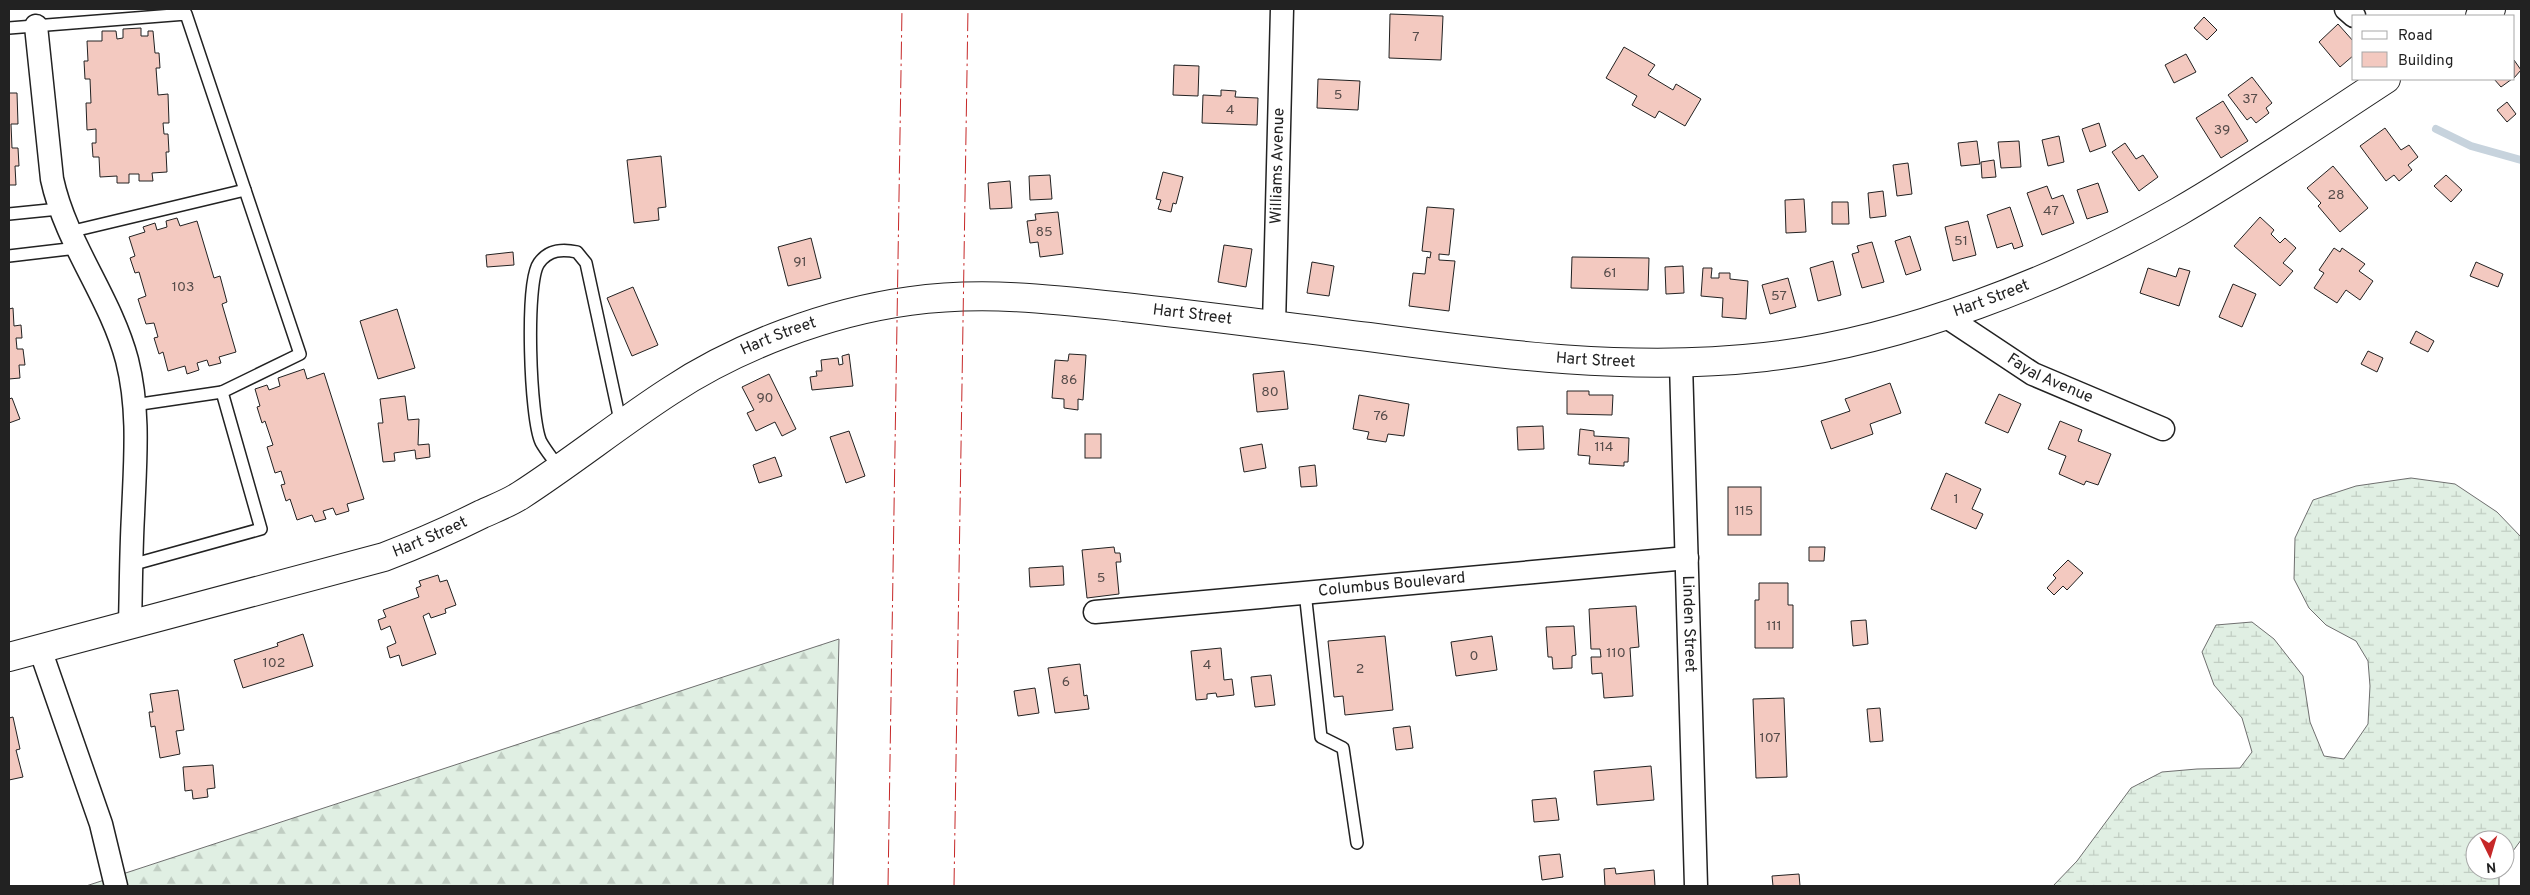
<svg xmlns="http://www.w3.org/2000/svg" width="2530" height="895" viewBox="0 0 2530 895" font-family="Overpass,sans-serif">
<defs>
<pattern id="forest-firs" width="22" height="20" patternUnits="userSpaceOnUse" patternTransform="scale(1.25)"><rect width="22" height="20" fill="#e0efe3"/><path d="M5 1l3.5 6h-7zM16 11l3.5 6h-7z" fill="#c0cdc2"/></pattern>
<pattern id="wetland-marsh" width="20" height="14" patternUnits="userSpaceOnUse" patternTransform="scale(1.25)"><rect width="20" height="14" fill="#e0efe3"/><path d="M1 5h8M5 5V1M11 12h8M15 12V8" fill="none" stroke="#c0cdc2"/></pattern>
</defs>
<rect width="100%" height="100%" fill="#fff"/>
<polygon fill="url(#forest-firs)" stroke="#6f6f6f" points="839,639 833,886 86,886"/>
<polygon fill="url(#wetland-marsh)" stroke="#6f6f6f" points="2411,478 2455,484 2497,512 2521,537 2521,840 2505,862 2505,840 2475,840 2475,870 2499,870 2499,886 2053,886 2077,861 2131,788 2162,772 2197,769 2240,768 2252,752 2242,718 2214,685 2202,652 2216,625 2252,622 2274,639 2303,676 2310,722 2324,756 2344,759 2368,724 2370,686 2368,661 2356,641 2326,625 2309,608 2294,579 2295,538 2313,500 2356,486"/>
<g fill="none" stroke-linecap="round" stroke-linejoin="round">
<polyline stroke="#c7d3dd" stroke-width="8" points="2436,129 2471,146 2521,160"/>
</g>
<g fill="#f3c9c0" stroke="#222">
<polygon points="1390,14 1443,16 1441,60 1389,58"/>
<polygon points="2204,17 2217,30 2207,40 2194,28"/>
<polygon points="2338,24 2354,42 2354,55 2340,67 2319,42"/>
<polygon points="141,28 141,36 148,36 148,31 153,31 155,53 159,53 160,68 156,68 158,95 168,94 169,123 163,123 164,134 168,134 169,152 166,152 167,172 152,173 153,181 139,181 139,174 129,174 129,183 117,183 117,176 100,177 99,157 93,157 92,143 96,143 96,129 87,130 86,103 91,103 90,79 85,79 84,61 88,61 87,41 102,41 102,31 116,31 117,39 123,38 123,29"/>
<polygon points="1624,47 1655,65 1648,75 1673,90 1676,84 1701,99 1685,126 1659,111 1655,118 1632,105 1637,96 1606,78"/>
<polygon points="2186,54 2196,72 2174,83 2165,65"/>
<polygon points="2514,60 2521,70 2514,78"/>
<polygon points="1174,65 1199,66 1198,96 1173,95"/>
<polygon points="2252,77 2272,103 2266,108 2269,113 2256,123 2251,117 2247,120 2228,95"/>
<polygon points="1318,79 1360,81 1358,110 1317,108"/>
<polygon points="2494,79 2512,79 2501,87"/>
<polygon points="1221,90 1236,91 1235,97 1258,98 1257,125 1202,123 1203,95 1221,96"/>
<polygon points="9,93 17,93 18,124 11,124 12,148 18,148 19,166 15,166 16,185 9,185"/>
<polygon points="2223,101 2248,141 2221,158 2196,118"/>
<polygon points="2507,102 2516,114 2507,122 2497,110"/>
<polygon points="2099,123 2106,146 2090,152 2082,129"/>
<polygon points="2385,128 2401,150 2409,145 2418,157 2408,165 2412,170 2399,181 2394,175 2386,181 2360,146"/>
<polygon points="2059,136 2064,162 2048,166 2042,140"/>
<polygon points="1977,141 1980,164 1961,166 1958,143"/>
<polygon points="2019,141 2021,167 2001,168 1998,142"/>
<polygon points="2125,143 2136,159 2143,155 2158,177 2139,191 2112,152"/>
<polygon points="661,156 666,207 658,208 659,220 634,223 627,160"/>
<polygon points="1994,160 1996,177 1982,178 1981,162"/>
<polygon points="1908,163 1912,194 1897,196 1893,165"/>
<polygon points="2333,166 2368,208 2340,232 2318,206 2321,203 2307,188"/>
<polygon points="1163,172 1183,177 1176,204 1173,203 1171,212 1158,209 1161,200 1156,199"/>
<polygon points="1050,175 1052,199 1030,200 1029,176"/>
<polygon points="2446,175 2462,190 2451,202 2434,186"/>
<polygon points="1010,181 1012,208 990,209 988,183"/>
<polygon points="2098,183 2108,212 2087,219 2077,190"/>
<polygon points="2047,186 2052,199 2063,195 2074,223 2042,235 2027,193"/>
<polygon points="1883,191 1886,216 1870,218 1868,193"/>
<polygon points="1804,199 1806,232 1786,233 1785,200"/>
<polygon points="1832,202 1848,202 1849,224 1832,224"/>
<polygon points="1427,207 1454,209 1449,255 1439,254 1439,260 1455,261 1449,311 1409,306 1413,273 1425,274 1427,257 1430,258 1431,252 1422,251"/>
<polygon points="2010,207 2023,246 2014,249 2012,243 1997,248 1987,215"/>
<polygon points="1058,212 1063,254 1040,257 1038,242 1030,243 1027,221 1036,220 1035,214"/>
<polygon points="2260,217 2274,230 2271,234 2280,243 2285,238 2296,248 2283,263 2293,271 2280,286 2234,246"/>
<polygon points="177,218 180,226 197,221 214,278 220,276 227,302 222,304 236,352 219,357 221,363 209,366 207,360 197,363 199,370 187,374 185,366 168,371 163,352 159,354 154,338 158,337 154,323 146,324 138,299 146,296 139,272 135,273 130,258 135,256 129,237 145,232 143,227 155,223 157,230 167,227 166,221"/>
<polygon points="1968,221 1976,255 1953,261 1945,227"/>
<polygon points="1910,236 1921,270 1906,275 1895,241"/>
<polygon points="811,238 821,278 788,286 778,247"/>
<polygon points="1872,242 1884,282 1862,288 1852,254 1859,252 1857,246"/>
<polygon points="1224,245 1252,249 1246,287 1218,282"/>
<polygon points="2334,248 2340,252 2342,248 2365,264 2359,271 2373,281 2360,300 2346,290 2337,303 2314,288 2324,273 2319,270"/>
<polygon points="513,252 514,265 487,267 486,255"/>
<polygon points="1572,257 1649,258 1648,290 1571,288"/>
<polygon points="1833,261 1841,295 1818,301 1810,268"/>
<polygon points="1312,262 1334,266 1329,296 1307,293"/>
<polygon points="2476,262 2503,274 2498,287 2470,276"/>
<polygon points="1683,266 1684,293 1666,294 1665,267"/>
<polygon points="1703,268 1712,268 1711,278 1719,278 1719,273 1730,273 1730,279 1748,281 1746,319 1722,317 1723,298 1701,296"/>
<polygon points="2148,268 2176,277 2179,268 2190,271 2179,306 2140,293"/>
<polygon points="1788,278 1796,307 1770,314 1762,285"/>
<polygon points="2233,284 2256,294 2242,327 2219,317"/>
<polygon points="633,287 658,345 632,356 607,298"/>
<polygon points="13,308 14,326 21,325 22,338 16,338 17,349 23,349 25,365 19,365 20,378 9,379 9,309"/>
<polygon points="397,309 415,368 378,379 360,321"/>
<polygon points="2416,331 2434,341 2428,352 2410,343"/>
<polygon points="2368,351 2383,358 2377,372 2361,364"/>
<polygon points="849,354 853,386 812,390 810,377 817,376 816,371 822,371 821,360 838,358 839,365 843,364 842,356"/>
<polygon points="1069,354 1086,355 1083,400 1078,399 1078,410 1064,408 1064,399 1052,398 1055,360 1068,361"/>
<polygon points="304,369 307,379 324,373 364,499 347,504 349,511 336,515 333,508 323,511 326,519 315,522 312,515 297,520 290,499 286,501 281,485 285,484 281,471 275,473 267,447 273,445 265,421 262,423 257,407 260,406 255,389 267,385 269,390 280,386 278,378"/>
<polygon points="1284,371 1288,409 1257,412 1253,374"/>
<polygon points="769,374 796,429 782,436 775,422 756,431 747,413 754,410 742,387"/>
<polygon points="1890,383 1901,413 1870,424 1873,434 1831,449 1821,421 1850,411 1845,399"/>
<polygon points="1567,391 1589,391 1589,395 1613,395 1612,415 1567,414"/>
<polygon points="1999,394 2021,404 2008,433 1985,423"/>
<polygon points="1359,395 1409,404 1404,436 1388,434 1386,442 1367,439 1369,432 1353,429"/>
<polygon points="405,396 408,420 419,419 418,445 429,444 430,457 416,459 415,450 394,453 395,461 383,462 378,423 383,423 380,399"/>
<polygon points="12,398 20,419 9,423 9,399"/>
<polygon points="2060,421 2082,430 2078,441 2111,454 2098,485 2086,481 2084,485 2059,474 2066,456 2048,449"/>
<polygon points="1543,426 1544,449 1518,450 1517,427"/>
<polygon points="1580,429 1594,431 1594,436 1629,438 1628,462 1624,462 1624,466 1589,464 1590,456 1578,455"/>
<polygon points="849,431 865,476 846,483 830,437"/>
<rect x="1085" y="434" width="16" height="24"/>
<polygon points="1262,444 1266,468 1244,472 1240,448"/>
<polygon points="775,457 782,476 759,483 753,465"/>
<polygon points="1315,465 1317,486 1301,487 1299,467"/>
<polygon points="1946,473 1981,489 1972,509 1983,514 1976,529 1931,509"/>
<rect x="1728" y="487" width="33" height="48"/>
<polygon points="1114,547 1115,553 1120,553 1121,562 1116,562 1119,594 1087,598 1082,550"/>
<polygon points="1809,547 1825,547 1824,561 1809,561"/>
<polygon points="2068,560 2083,573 2067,590 2063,586 2054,595 2047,588 2056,578 2053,575"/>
<polygon points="1063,566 1064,585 1030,587 1029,568"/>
<polygon points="438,575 440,582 447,580 456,605 445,609 446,613 431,618 429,613 423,616 436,654 402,666 399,655 390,658 387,647 396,643 390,626 381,630 378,620 386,617 383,610 419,597 416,588 421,586 419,581"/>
<polygon points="1759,583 1788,583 1788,605 1793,605 1793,648 1755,648 1755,600 1759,600"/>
<polygon points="1636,606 1639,647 1630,648 1633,696 1604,698 1602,673 1592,674 1591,657 1601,657 1600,649 1591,649 1589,609"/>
<polygon points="1866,620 1868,644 1853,646 1851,621"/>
<polygon points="1574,626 1576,655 1572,656 1572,668 1553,669 1552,657 1548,657 1546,627"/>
<polygon points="303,634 313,666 243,688 234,660 278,646 277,643"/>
<polygon points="1385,636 1393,710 1345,715 1343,696 1334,697 1328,641"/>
<polygon points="1492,636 1497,670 1456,676 1451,642"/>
<polygon points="1221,648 1224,680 1232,679 1234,695 1217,697 1216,693 1207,694 1207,699 1196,700 1191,651"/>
<polygon points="1080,664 1084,696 1087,695 1089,709 1055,713 1048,668"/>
<polygon points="1271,675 1275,705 1255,707 1251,677"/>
<polygon points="1035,688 1039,713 1018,716 1014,691"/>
<polygon points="178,690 184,730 176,731 180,754 160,758 155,726 151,727 149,712 153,712 150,694"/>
<polygon points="1784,698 1787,777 1756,778 1753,699"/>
<polygon points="1880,708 1883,741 1870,742 1867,709"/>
<polygon points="13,717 20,749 16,750 23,777 9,780 9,718"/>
<polygon points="1410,726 1413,748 1396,750 1393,728"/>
<polygon points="213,765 215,788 207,789 208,797 193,799 192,790 185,791 183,767"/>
<polygon points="1651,766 1654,800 1597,805 1594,771"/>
<polygon points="1556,798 1559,820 1534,822 1532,800"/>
<polygon points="1560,854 1563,877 1542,880 1539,856"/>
<polygon points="1615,868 1616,874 1654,870 1655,886 1605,886 1604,869"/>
<polygon points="1799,874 1800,886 1773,886 1772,876"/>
</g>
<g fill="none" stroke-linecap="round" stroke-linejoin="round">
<defs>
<g id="service">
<polyline points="9,28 186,14 300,354 222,392 261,529 131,565"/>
<polyline points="9,214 59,209"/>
<polyline points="69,232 245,190"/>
<polyline points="9,256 77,248"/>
<polyline points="134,405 222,392"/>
<path d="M559,468c-6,-9 -13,-17 -18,-26 -11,-23 -16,-160 -2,-179 10,-14 24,-14 38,-11l9,11 35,162"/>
<polyline points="1305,592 1321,737 1343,748 1357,843"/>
</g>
<g id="minor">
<polyline points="2346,9 2354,16"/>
<path d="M36,26l16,153c14,65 58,117 75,181 13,51 8,103 6,155 -2,36 -2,73 -3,109"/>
<path id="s1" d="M1944,315l89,59 130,55"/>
<path id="s2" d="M1274,325l8,-316"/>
<path id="s3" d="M1681,363l15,523"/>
<path id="s4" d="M1095,612l592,-54"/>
<polyline points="40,649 101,824 116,886"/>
</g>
<g id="secondary">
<polyline points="2480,16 2491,9"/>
<path id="s5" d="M9,657l375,-100c34,-13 66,-27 98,-43 13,-6 27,-11 39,-19 51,-33 98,-71 149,-104 68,-45 159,-79 240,-90 72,-10 142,-2 214,6 82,9 163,20 245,30 132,18 263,35 396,20 136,-15 294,-77 413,-145 71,-41 139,-88 208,-133"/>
</g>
</defs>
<use href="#service" stroke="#222" stroke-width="14"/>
<use href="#minor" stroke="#222" stroke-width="25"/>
<use href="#secondary" stroke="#222" stroke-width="30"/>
<use href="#service" stroke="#fff" stroke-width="11"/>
<use href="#minor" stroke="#fff" stroke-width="22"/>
<use href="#secondary" stroke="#fff" stroke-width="28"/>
<g stroke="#c62828" stroke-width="1" stroke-dasharray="18 4 2.5 4" stroke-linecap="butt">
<polyline points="888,886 902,9"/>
<polyline points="954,886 968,9"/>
</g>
</g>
<g text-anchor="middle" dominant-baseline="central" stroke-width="4" stroke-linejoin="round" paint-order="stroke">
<g font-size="14" fill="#564c4a">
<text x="1416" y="37">7</text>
<text x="1338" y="95">5</text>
<text x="2250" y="99">37</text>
<text x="1230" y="110">4</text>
<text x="2222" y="130">39</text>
<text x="2336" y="195">28</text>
<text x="2051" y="211">47</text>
<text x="1044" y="232">85</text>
<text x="1961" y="241">51</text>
<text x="800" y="262">91</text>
<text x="1610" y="273">61</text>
<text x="183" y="287">103</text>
<text x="1779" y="296">57</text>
<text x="1069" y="380">86</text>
<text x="1270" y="392">80</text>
<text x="765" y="398">90</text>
<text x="1381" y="416">76</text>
<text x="1604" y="447">114</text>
<text x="1956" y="499">1</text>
<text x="1744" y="511">115</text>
<text x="1101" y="578">5</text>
<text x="1774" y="626">111</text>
<text x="1616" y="653">110</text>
<text x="1474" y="656">0</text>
<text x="274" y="663">102</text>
<text x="1207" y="665">4</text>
<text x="1360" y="669">2</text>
<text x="1066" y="682">6</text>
<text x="1770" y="738">107</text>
</g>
<g font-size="16" fill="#222" stroke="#fff">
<text stroke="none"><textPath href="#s2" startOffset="159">Williams Avenue</textPath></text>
<text stroke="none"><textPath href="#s5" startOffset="2072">Hart Street</textPath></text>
<text stroke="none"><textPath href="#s5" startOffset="1262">Hart Street</textPath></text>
<text stroke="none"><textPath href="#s5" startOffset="842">Hart Street</textPath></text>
<text stroke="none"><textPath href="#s5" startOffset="1668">Hart Street</textPath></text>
<text stroke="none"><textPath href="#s1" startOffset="124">Fayal Avenue</textPath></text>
<text stroke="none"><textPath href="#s5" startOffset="438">Hart Street</textPath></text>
<text stroke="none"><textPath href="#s4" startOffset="298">Columbus Boulevard</textPath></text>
<text stroke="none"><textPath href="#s3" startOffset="261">Linden Street</textPath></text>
</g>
</g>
<rect width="2530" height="895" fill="none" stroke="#222222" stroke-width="20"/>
<rect x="2352" y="15" width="162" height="65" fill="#ffffff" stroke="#a7a7a7"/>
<rect x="2362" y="31" width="25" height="8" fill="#ffffff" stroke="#a7a7a7"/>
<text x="2398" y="40" font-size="15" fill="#222222">Road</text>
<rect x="2362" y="52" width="25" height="15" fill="#f3c9c0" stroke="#a7a7a7"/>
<text x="2398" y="65" font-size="15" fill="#222222">Building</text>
<g transform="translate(2490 855) rotate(175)"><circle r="24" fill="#ffffff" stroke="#a7a7a7"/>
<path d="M0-4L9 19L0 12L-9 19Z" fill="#c62828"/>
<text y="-8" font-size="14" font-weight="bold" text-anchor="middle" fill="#222222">N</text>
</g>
</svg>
